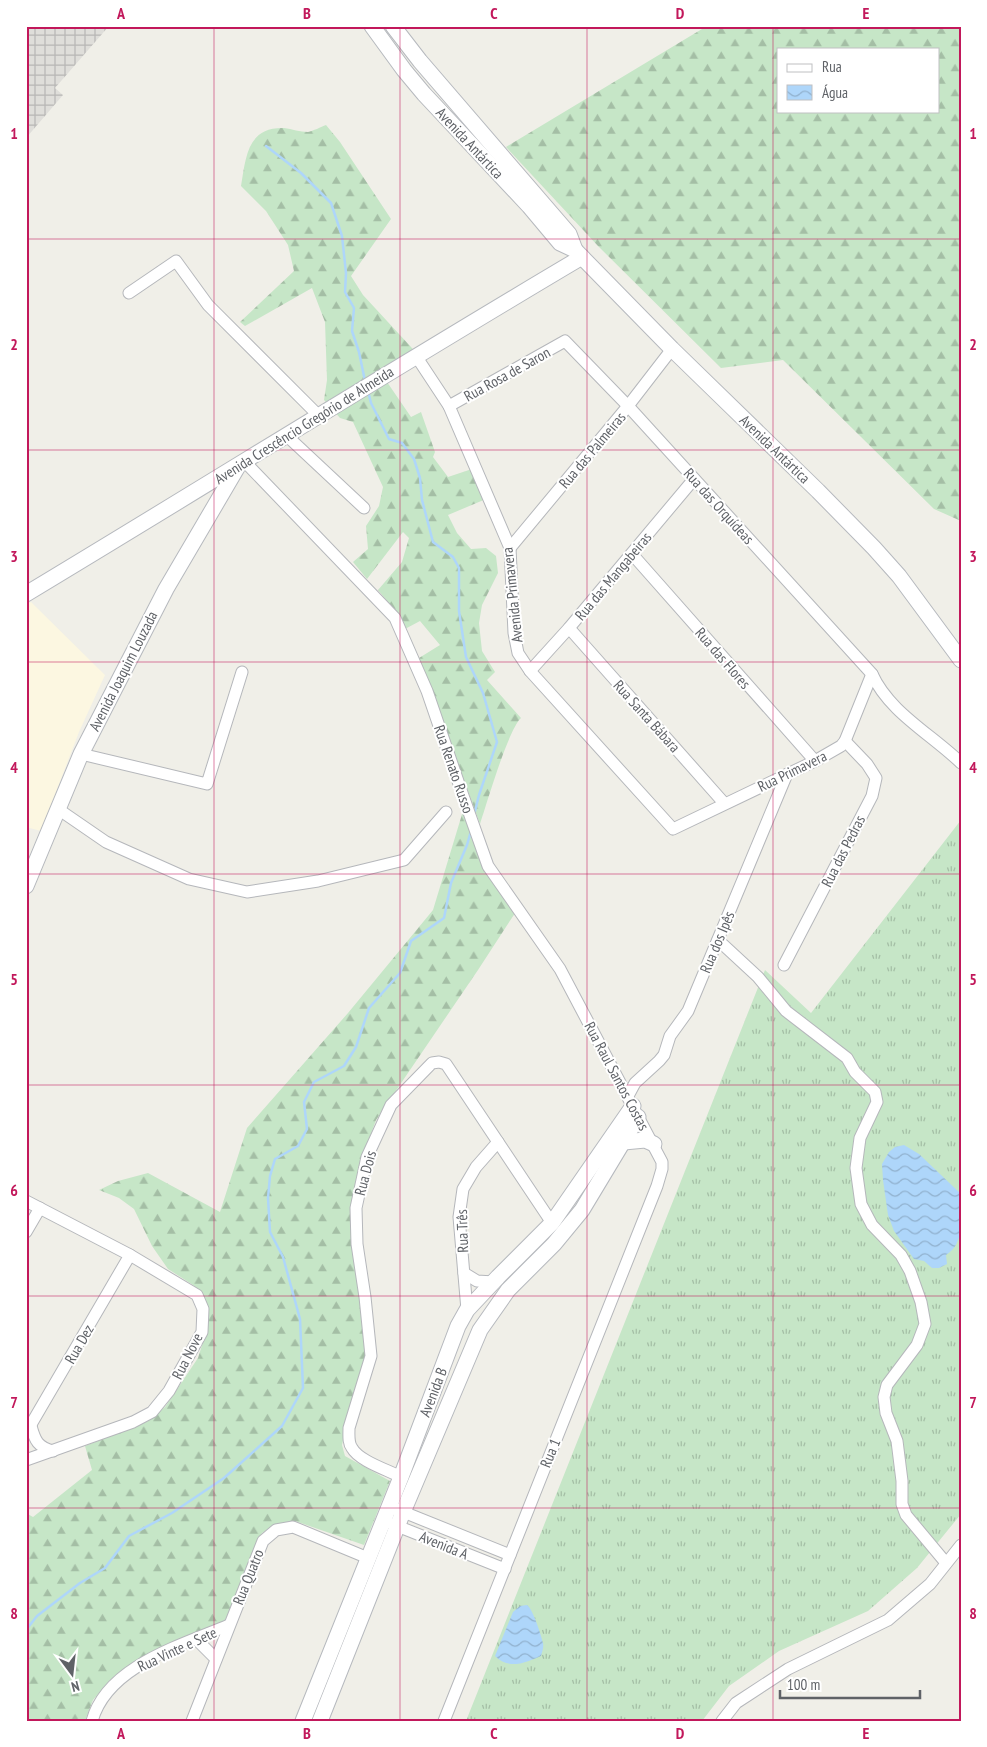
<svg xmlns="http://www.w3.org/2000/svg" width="987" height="1747" viewBox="0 0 987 1747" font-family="'PT Sans Narrow',sans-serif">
<defs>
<pattern id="industrial-grid" width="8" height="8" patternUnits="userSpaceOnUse" patternTransform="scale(1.25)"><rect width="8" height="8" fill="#dfdeda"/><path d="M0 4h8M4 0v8" fill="none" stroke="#b8b7b5"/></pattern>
<pattern id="grass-tufts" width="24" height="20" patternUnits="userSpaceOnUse" patternTransform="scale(1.25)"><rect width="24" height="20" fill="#c6e6c7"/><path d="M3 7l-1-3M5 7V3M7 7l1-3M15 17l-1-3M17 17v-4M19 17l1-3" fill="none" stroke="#a4bea5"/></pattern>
<pattern id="forest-firs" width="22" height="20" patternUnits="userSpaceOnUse" patternTransform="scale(1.25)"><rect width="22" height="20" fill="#c6e6c7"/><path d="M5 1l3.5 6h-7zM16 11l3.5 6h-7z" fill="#a4bea5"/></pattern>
<pattern id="water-waves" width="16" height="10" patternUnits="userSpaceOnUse" patternTransform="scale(1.25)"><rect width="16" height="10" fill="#aed6fa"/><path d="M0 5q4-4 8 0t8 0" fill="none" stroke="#91b1ce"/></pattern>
</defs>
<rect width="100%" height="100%" fill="#f0efe8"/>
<polygon fill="#fcf7e1" points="31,602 105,675 79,732 41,831 26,827 26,605"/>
<polygon fill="url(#industrial-grid)" points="26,26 109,26 55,88 63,95 26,138"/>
<polygon fill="url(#grass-tufts)" points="961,820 961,1514 917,1568 868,1611 779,1651 729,1686 702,1721 466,1721 765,970 811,1013"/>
<g fill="url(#forest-firs)" fill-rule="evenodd">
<path d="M707,26h254v495l-27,-12 -151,-149 -62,8 -123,-122 -92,-99zM778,49h160v62h-160z"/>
<path d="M326,125l14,17 51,77 -40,57 12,19 60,65 -36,22 24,35 10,-5 14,40 -2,5 15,20 24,-8 14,30 -38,16 9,18 14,16 15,-1 10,8 2,17 -16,32 -3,18 3,28 13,21 -8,8 34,38c-13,12 -34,85 -41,106l-61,-166 21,-13 -20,-24 -15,8 -8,-16 -19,-23 24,-28 7,-24 -6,-6 -36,47 -14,-17 15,-13 -2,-23 13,-20 4,-19 -30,-65 -13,-4 -16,-18 3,-20 -2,-58 -13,-34 -67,38 -5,-4 54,-51 -6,-26 -22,-34 -25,-25c5,-29 6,-59 43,-58 8,1 16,4 24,4 5,-1 13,-5 18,-7z"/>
<polygon points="463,811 482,865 515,913 478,970 376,1120 359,1167 366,1354 348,1417 342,1445 345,1456 390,1481 364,1545 295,1521 274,1525 262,1533 254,1548 226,1620 130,1665 110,1680 93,1700 85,1721 26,1721 26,1513 33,1517 92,1470 85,1446 148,1421 165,1407 198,1358 208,1326 203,1296 193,1285 168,1269 152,1246 134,1209 119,1198 99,1190 118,1181 148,1173 220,1212 247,1128 348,1013 433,910"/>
</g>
<g fill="url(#water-waves)">
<path d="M904,1145l15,9 42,40c0,20 5,49 -15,61l1,9 -8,4h-7l-8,-7 -10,-2 -20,-28 -6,-16 -5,-35 -1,-16 7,-12 6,-5z"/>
<path d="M527,1605c6,4 14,30 16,38 1,5 -1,9 -2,13 -16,7 -32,14 -46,0l18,-44 7,-6z"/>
</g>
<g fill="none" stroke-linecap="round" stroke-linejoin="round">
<g stroke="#aed6fa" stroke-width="2.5">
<polyline points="266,146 301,173 331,203 342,236 346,273 345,292 354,308 352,331 359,352 365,381"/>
<polyline points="368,391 371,403 389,439 402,443 414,459 420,478 422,500 433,542 453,557 459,568 459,611 466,657 483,693 497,742 479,795 474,815"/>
<polyline points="26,1630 37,1616 80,1583 105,1568 129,1536 172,1513 224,1478 282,1426 303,1388 300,1319 283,1257 270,1232 268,1198 270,1176 275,1159 298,1146 307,1129 304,1102 314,1082 344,1066 356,1047 369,1008 400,973 411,941 444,918 451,883 467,845 471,831"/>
</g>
<defs>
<g id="street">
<polyline points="129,293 176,261 208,305 319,416"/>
<polyline points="416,356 449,406 510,548 514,633 518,653 530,671 673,829 815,761 841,746 845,741 872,674"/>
<path d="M449,406l116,-65 63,65 244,268c17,38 59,60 89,89"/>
<polyline points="287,436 364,508"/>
<polyline points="245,462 395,618 427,691 461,790 488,866 560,969 662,1162 662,1169 657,1186 444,1721"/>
<polyline points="510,548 628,406 672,349"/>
<polyline points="632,554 815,761"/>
<polyline points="569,628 724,803"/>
<polyline points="530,671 569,628 694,479"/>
<polyline points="81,754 207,784 242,672"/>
<polyline points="58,809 106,842 189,879 247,892 318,881 404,860 446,812"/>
<polyline points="718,940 758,977 786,1011 847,1058 855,1072 875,1092 877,1102 860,1138 856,1168 861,1204 872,1225 901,1255 910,1271 921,1302 925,1324 917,1345 887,1385 884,1397 886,1413 897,1441 902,1481 902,1504 906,1515 946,1563"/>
<polyline points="784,965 872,796 876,778 867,764 845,741"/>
<polyline points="628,1096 635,1083 659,1061 664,1055 670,1036 688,1011 787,774"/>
<polyline points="26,1201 130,1255 197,1295 203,1309 202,1332 169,1391 152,1412 133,1422 26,1460"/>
<polyline points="26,1232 40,1208"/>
<polyline points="464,1273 477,1281 494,1282"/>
<polyline points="467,1310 459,1217 463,1189 476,1167 498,1142"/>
<path d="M31,1426c4,15 7,21 22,25"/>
<polyline points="26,1433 130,1255"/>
<path d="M401,1477c-13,-7 -42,-16 -49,-29 -4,-5 -3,-13 -3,-20l22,-72 -6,-59 -8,-53 -1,-36 11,-51 24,-52 41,-42 7,-1 7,2 106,159"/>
<polyline points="396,1509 510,1555"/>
<polyline points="392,1524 505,1569"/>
<polyline points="196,1639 216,1659"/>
<path d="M92,1721c15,-55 90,-76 137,-96"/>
<polyline points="192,1721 263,1541 276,1530 293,1527 368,1558"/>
<polyline points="722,1721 736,1703 788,1669 888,1620 930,1584 961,1545"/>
</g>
<g id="secondary">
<polyline points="372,26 404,70 424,94 529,206 560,243 575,250 672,349 818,491 874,548 899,576 961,660"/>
<polyline points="393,26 420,61 569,234 575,250"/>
<path d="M26,594c186,-112 370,-227 556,-337"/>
<polyline points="26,886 81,754 166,589 237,468"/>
<polyline points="624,1142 645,1140 654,1144"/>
<polyline points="303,1721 401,1477 458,1326 467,1310 498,1277 552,1223 633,1106"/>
<polyline points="320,1721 403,1512 480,1330 508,1290 554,1244 582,1210 638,1117"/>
</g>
</defs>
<use href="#street" stroke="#b5b7bb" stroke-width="13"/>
<use href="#secondary" stroke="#b6b9be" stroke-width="17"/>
<use href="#street" stroke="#fff" stroke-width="11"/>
<use href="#secondary" stroke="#fff" stroke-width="15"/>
</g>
<path fill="none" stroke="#c2185b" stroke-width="1" stroke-opacity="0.55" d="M214,26v1695M400,26v1695M587,26v1695M773,26v1695M26,239h935M26,450h935M26,662h935M26,874h935M26,1085h935M26,1296h935M26,1508h935"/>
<g text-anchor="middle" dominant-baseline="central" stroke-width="4" stroke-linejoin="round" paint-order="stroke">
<g font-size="15" fill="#5f6267" stroke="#fff">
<text transform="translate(470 143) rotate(47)">Avenida Antártica</text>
<text transform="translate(507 374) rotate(-29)">Rua Rosa de Saron</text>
<text transform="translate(304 425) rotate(-32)">Avenida Crescêncio Gregório de Almeida</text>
<text transform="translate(775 449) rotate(44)">Avenida Antártica</text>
<text transform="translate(592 450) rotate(-50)">Rua das Palmeiras</text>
<text transform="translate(719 506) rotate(48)">Rua das Orquídeas</text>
<text transform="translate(613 576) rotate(-50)">Rua das Mangabeiras</text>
<text transform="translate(512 595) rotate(-96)">Avenida Primavera</text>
<text transform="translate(723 658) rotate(49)">Rua das Flores</text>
<text transform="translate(123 671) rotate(-63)">Avenida Joaquim Louzada</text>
<text transform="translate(647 716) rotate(48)">Rua Santa Bábara</text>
<text transform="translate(454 769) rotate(71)">Rua Renato Russo</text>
<text transform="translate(792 771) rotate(-26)">Rua Primavera</text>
<text transform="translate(843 851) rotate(-63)">Rua das Pedras</text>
<text transform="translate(717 942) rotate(-67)">Rua dos Ipês</text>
<text transform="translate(617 1076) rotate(62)">Rua Raul Santos Costas</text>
<text transform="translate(365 1173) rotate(-75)">Rua Dois</text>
<text transform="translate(462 1231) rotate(-92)">Rua Três</text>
<text transform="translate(79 1344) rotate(-60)">Rua Dez</text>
<text transform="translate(187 1356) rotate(-63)">Rua Nove</text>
<text transform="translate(433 1392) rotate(-69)">Avenida B</text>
<text transform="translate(550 1453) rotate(-68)">Rua 1</text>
<text transform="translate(444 1545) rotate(22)">Avenida A</text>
<text transform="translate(248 1577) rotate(-68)">Rua Quatro</text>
<text transform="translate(177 1649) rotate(-25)">Rua Vinte e Sete</text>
</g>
</g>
<rect width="987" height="1747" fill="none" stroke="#ffffff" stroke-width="55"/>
<rect x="777" y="48" width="162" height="65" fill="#ffffff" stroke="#bfc0c2"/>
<rect x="787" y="64" width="25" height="8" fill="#ffffff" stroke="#bfc0c2"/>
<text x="822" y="72" font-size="15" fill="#5f6267">Rua</text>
<rect x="787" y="85" width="25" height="15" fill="url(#water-waves)" stroke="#bfc0c2"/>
<text x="822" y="98" font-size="15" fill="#5f6267">Água</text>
<g transform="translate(72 1674) rotate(165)" stroke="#ffffff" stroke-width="4" paint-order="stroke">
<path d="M0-4L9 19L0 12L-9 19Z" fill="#5f6267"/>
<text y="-8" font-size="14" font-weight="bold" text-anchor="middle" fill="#5f6267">N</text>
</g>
<path d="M780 1690v8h140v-8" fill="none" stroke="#5f6267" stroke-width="2.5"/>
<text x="787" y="1690" font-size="15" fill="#5f6267" stroke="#ffffff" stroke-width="4" paint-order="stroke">100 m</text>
<rect x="28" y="28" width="932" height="1692" fill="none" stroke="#c2185b" stroke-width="2"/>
<g font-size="16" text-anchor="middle" font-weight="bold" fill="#c2185b">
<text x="121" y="19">A</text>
<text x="307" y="19">B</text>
<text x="494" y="19">C</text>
<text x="680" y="19">D</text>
<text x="866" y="19">E</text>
<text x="14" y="139">1</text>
<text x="973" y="139">1</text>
<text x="14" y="350">2</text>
<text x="973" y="350">2</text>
<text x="14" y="562">3</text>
<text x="973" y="562">3</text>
<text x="14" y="773">4</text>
<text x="973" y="773">4</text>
<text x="14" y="985">5</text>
<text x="973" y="985">5</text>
<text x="14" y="1196">6</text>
<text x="973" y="1196">6</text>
<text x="14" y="1408">7</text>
<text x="973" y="1408">7</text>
<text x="14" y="1619">8</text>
<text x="973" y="1619">8</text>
<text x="121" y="1739">A</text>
<text x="307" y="1739">B</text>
<text x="494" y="1739">C</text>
<text x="680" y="1739">D</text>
<text x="866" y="1739">E</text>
</g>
</svg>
